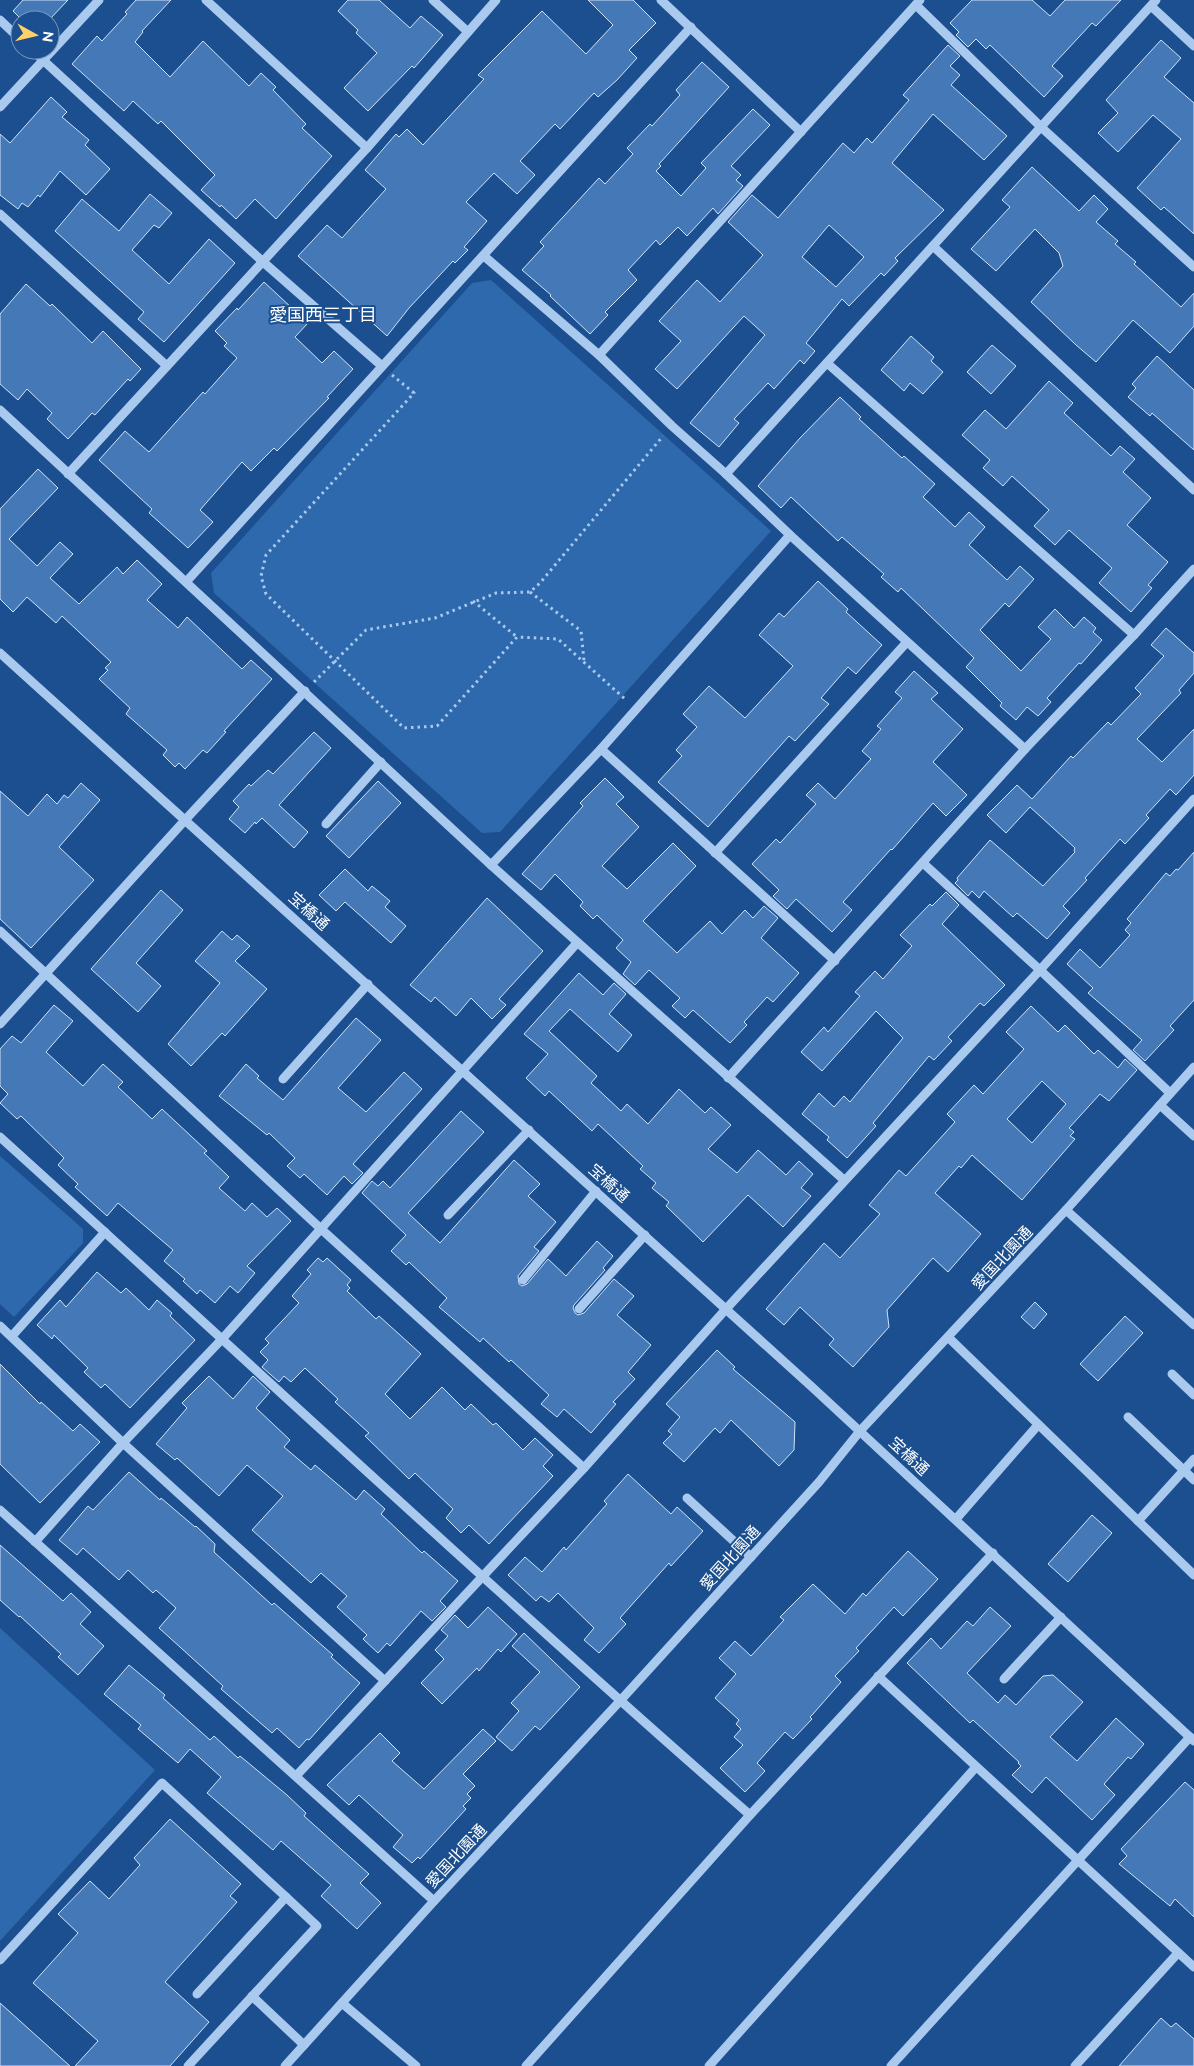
<svg xmlns="http://www.w3.org/2000/svg" width="1194" height="2066" viewBox="0 0 1194 2066" font-family="Raleway,'Noto Sans JP',sans-serif">
<rect width="100%" height="100%" fill="#1b4f8f"/>
<g fill="#2e69ad">
<polygon points="491,280 771,531 500,832 482,833 214,593 211,573 472,283"/>
<polygon points="0,1156 83,1229 83,1243 14,1317 0,1304"/>
<polygon points="0,1628 155,1770 0,1941"/>
</g>
<g fill="#4478b7" stroke="#cfe3fa" fill-rule="evenodd">
<polygon points="23,0 68,0 49,20 22,20 13,11"/>
<polygon points="136,0 171,0 142,31 143,32 135,42 170,77 203,41 249,86 261,73 276,87 273,90 306,124 302,128 332,156 276,219 255,199 236,219 221,205 220,207 201,190 215,175 161,121 158,124 133,101 124,111 72,64 97,36 102,41 127,14 125,12"/>
<polygon points="348,0 379,0 410,28 421,16 443,35 414,68 412,66 368,111 344,88 377,53 356,33 358,30 338,11"/>
<polygon points="588,0 633,0 656,23 629,50 637,58 617,80 598,97 594,93 560,129 555,124 520,161 535,175 517,194 494,173 466,202 487,221 464,247 468,250 455,263 453,261 409,308 387,336 298,256 327,225 342,238 386,189 365,170 396,134 399,137 407,129 423,145 484,79 478,75 542,11 586,54 613,25"/>
<polygon points="972,0 1032,0 1050,16 1065,0 1121,0 1096,26 1092,23 1052,66 1063,76 1044,97 990,45 986,49 976,39 968,47 956,35 959,32 950,23"/>
<polygon points="1161,40 1181,58 1164,77 1194,103 1194,234 1164,207 1161,210 1137,188 1181,139 1153,115 1118,152 1098,133 1118,113 1106,100"/>
<path d="M948,45l12,11 -10,10 10,9 -9,10 56,51 -23,24 -51,-46 -41,49 52,47 -49,48 3,3 -14,15 -3,-3 -32,33 -7,-7 -36,44 9,8 -11,13 -4,-4 -26,29 -6,-6 -34,36 5,4 -20,24 -29,-24 75,-88 -21,-19 -67,73 -22,-20 26,-28 -22,-20 38,-41 23,22 43,-47 -35,-33 24,-27 26,23 65,-75 11,10 13,-15 5,5 37,-43 -6,-5zM829,225l35,32 -28,30 -34,-30z"/>
<polygon points="702,62 729,87 659,164 661,166 656,171 681,196 706,168 701,163 753,109 770,125 731,166 741,175 736,180 743,186 718,214 713,208 687,236 678,227 660,245 656,240 628,270 637,280 605,312 608,315 590,334 550,296 551,295 522,270 544,246 540,242 599,178 605,184 633,154 627,148 650,124 652,126 680,95 676,90"/>
<polygon points="51,97 67,112 62,117 89,140 85,145 110,169 86,195 60,171 40,197 38,195 28,207 22,203 18,209 0,195 0,134 10,143"/>
<polygon points="1032,167 1079,211 1094,195 1108,209 1096,222 1118,241 1115,244 1136,262 1134,264 1181,307 1194,293 1194,326 1170,353 1133,320 1096,362 1076,345 1031,302 1063,266 1059,253 1035,229 996,271 971,249 1010,207 1002,200"/>
<polygon points="150,194 172,213 159,228 154,225 132,250 169,284 209,239 235,263 164,342 138,319 144,312 55,231 82,199 119,231"/>
<polygon points="264,282 308,323 295,337 322,363 334,351 353,369 327,397 329,398 277,451 274,448 251,471 242,462 200,510 213,522 188,548 149,513 152,509 99,460 125,431 149,452 203,392 205,394 237,358 224,346 227,343 215,331 237,308 238,310"/>
<polygon points="26,284 50,306 52,304 92,343 103,331 141,369 130,381 128,379 95,415 92,413 68,439 47,419 52,413 27,389 18,400 0,384 0,314"/>
<polygon points="911,336 934,357 931,361 943,372 923,394 910,383 904,391 881,370"/>
<polygon points="992,345 1016,366 991,394 967,372"/>
<polygon points="1157,356 1194,390 1194,450 1152,413 1150,416 1128,397 1136,388 1132,384"/>
<polygon points="1049,381 1073,403 1064,413 1111,456 1120,446 1135,459 1123,472 1151,498 1127,525 1168,562 1148,585 1152,588 1131,612 1099,583 1112,568 1069,530 1055,545 1034,526 1049,510 1012,476 1003,486 983,468 990,460 962,435 985,410 1006,429"/>
<polygon points="840,397 861,417 859,419 902,458 904,456 935,484 923,497 955,527 969,512 985,527 969,545 1007,580 1020,566 1034,579 1009,607 1005,603 980,630 1021,671 1051,639 1038,627 1055,609 1074,628 1084,617 1096,628 1093,632 1102,640 1081,664 1079,663 1047,698 1051,702 1038,716 1027,707 1016,720 1000,706 1002,703 966,667 974,658 901,588 898,592 881,577 884,574 842,537 838,541 791,497 781,508 758,486 800,438"/>
<polygon points="38,469 58,488 9,539 37,566 60,542 73,554 50,578 79,604 117,567 123,574 137,560 162,584 147,600 178,628 187,617 242,669 251,660 272,679 224,731 226,732 207,753 203,750 185,769 179,763 175,767 163,755 167,750 126,714 130,708 99,679 108,670 105,668 111,662 62,616 56,623 27,597 13,612 0,599 0,509"/>
<polygon points="818,581 848,609 846,612 882,645 856,674 848,667 821,698 829,704 795,741 789,736 708,827 658,782 682,756 676,750 697,727 683,714 709,686 745,718 793,666 759,635 779,613 784,617"/>
<polygon points="1166,628 1194,653 1194,673 1179,690 1181,693 1137,739 1162,762 1194,729 1194,775 1176,795 1170,789 1146,815 1149,818 1125,844 1120,839 1085,878 1087,880 1063,906 1070,913 1047,939 1017,913 1013,917 984,891 979,898 972,891 968,896 955,883 958,880 957,878 990,840 1043,886 1075,852 1074,850 1075,848 1030,807 1006,833 987,815 1017,785 1032,799 1071,756 1073,758 1108,722 1111,725 1141,694 1135,688 1164,656 1151,645"/>
<polygon points="914,671 938,693 931,699 963,729 933,762 967,795 946,816 933,803 892,850 891,849 843,902 852,910 832,932 796,899 787,909 773,896 779,890 752,864 776,839 780,843 816,804 806,795 818,783 835,799 871,759 862,751 881,729 877,726 902,698 895,692"/>
<polygon points="314,732 331,748 279,805 308,832 294,848 262,818 256,824 255,822 245,833 229,819 239,807 233,801 249,784 251,786 268,770 273,774"/>
<polygon points="605,778 624,797 616,804 639,827 602,866 627,889 673,843 696,866 643,921 677,953 710,921 722,934 745,910 753,918 764,906 778,918 761,938 799,973 773,1002 767,997 744,1022 747,1025 730,1043 693,1010 685,1018 672,1006 680,998 649,970 635,985 623,974 631,962 616,948 623,940 597,915 593,919 580,906 583,902 555,874 541,890 522,874 583,806 580,803"/>
<polygon points="378,781 401,803 349,858 326,836"/>
<polygon points="81,783 100,800 59,847 94,880 31,948 0,919 0,791 28,816 47,794 57,804 64,795 68,798"/>
<polygon points="1194,852 1194,1000 1170,1026 1174,1030 1145,1061 1133,1050 1142,1040 1088,993 1093,988 1067,964 1080,949 1100,968 1130,935 1125,930 1131,923 1127,919 1166,873 1170,876 1176,869 1178,870"/>
<polygon points="345,869 368,891 372,886 390,901 385,907 406,926 391,943 345,902 336,911 319,895"/>
<polygon points="161,890 183,910 136,963 161,986 138,1012 91,969"/>
<polygon points="946,892 959,905 942,924 1005,985 984,1006 980,1003 948,1037 952,1041 934,1060 929,1056 873,1123 876,1126 847,1158 827,1140 829,1137 802,1114 819,1093 834,1107 844,1096 850,1102 903,1038 876,1011 822,1071 801,1052 824,1027 828,1032 860,996 855,992 875,971 883,979 912,946 900,935 930,904 932,906"/>
<polygon points="487,898 543,951 499,999 506,1005 492,1019 471,998 456,1016 435,997 431,1002 410,985"/>
<polygon points="222,931 232,940 237,935 250,946 235,961 267,989 225,1036 222,1033 191,1066 168,1044 220,983 195,961"/>
<polygon points="579,973 603,995 614,983 626,994 609,1014 632,1035 618,1052 570,1009 549,1031 597,1076 591,1083 621,1111 627,1104 648,1124 679,1089 705,1113 711,1107 731,1125 708,1149 737,1173 758,1150 786,1175 799,1161 813,1174 801,1188 811,1196 783,1227 748,1195 703,1242 666,1206 669,1202 652,1188 656,1183 640,1169 643,1166 598,1124 592,1131 549,1091 545,1096 526,1078 548,1054 524,1034"/>
<polygon points="54,1005 73,1021 46,1052 83,1086 103,1064 123,1082 118,1087 152,1119 162,1109 207,1151 204,1153 229,1177 219,1188 245,1211 252,1203 267,1217 277,1208 291,1221 247,1266 255,1273 238,1293 230,1286 215,1303 200,1290 197,1294 183,1281 185,1279 164,1261 173,1250 118,1203 107,1216 75,1187 78,1184 58,1165 64,1158 21,1116 17,1119 0,1103 8,1094 0,1086 0,1049 12,1036 21,1043"/>
<path d="M1031,1006l27,26 7,-7 29,29 4,-4 20,18 7,-9 12,11 -28,31 -9,-7 -31,34 5,4 -4,4 5,3 -53,61 -50,-45 -11,13 -2,-2 -24,27 46,41 -33,38 -15,-14 -46,52 2,17 -36,40 -24,-22 5,-6 -34,-32 -16,18 -18,-16 58,-66 16,15 40,-44 -11,-9 30,-35 7,6 49,-54 -8,-8 27,-29 9,9 41,-45 -18,-17zM1042,1081l24,23 -34,39 -25,-24z"/>
<polygon points="356,1018 381,1040 338,1088 366,1112 404,1072 422,1089 353,1164 363,1173 352,1184 344,1176 327,1195 304,1174 300,1178 287,1166 295,1158 269,1133 267,1135 219,1096 246,1064 259,1076 257,1078 283,1100"/>
<polygon points="461,1111 484,1132 408,1213 440,1243 514,1160 540,1184 528,1196 556,1222 534,1247 539,1251 518,1276 519,1284 522,1286 527,1284 548,1259 566,1276 597,1241 613,1256 603,1268 605,1270 574,1305 573,1308 575,1313 578,1315 584,1313 614,1279 634,1296 617,1315 651,1345 628,1372 635,1379 613,1402 616,1404 591,1433 564,1409 557,1417 541,1404 549,1395 511,1360 509,1362 483,1338 480,1342 439,1307 447,1298 409,1262 406,1265 391,1251 406,1235 362,1193 372,1181 378,1186 383,1181 390,1188"/>
<polygon points="318,1258 323,1262 327,1258 351,1280 347,1285 350,1288 347,1291 376,1319 379,1316 421,1354 385,1394 410,1419 442,1387 465,1410 471,1404 493,1425 496,1423 523,1450 535,1438 553,1455 543,1466 553,1476 489,1544 469,1525 461,1533 446,1518 453,1509 415,1473 409,1479 365,1436 369,1433 335,1402 338,1399 305,1368 291,1382 284,1376 279,1382 262,1367 268,1360 260,1352 269,1343 265,1339 299,1303 292,1296 311,1274 307,1270"/>
<polygon points="97,1272 121,1293 126,1288 149,1310 157,1300 172,1313 170,1316 195,1340 130,1408 105,1384 101,1388 84,1372 88,1368 54,1335 52,1339 37,1325 60,1300 66,1307"/>
<polygon points="1035,1302 1047,1314 1034,1329 1021,1317"/>
<polygon points="1125,1316 1143,1333 1098,1381 1080,1364"/>
<polygon points="717,1350 735,1367 733,1369 795,1422 794,1450 779,1466 731,1420 720,1433 715,1428 684,1462 663,1443 672,1434 668,1431 680,1417 666,1404"/>
<polygon points="0,1364 40,1404 41,1402 73,1431 80,1424 100,1442 40,1503 0,1464"/>
<polygon points="209,1376 233,1399 253,1376 270,1392 256,1408 290,1440 284,1447 311,1470 315,1465 356,1500 364,1490 385,1509 381,1514 422,1553 424,1551 458,1581 440,1601 446,1607 432,1621 421,1611 390,1646 387,1643 378,1653 363,1639 367,1635 337,1607 347,1596 321,1573 311,1583 252,1530 283,1496 247,1465 219,1496 177,1458 175,1460 156,1444 187,1408 182,1403"/>
<polygon points="129,1472 160,1500 161,1498 195,1527 196,1526 215,1544 214,1552 272,1605 274,1603 333,1655 331,1657 360,1683 309,1740 307,1739 299,1748 277,1728 272,1733 221,1689 223,1686 159,1628 176,1608 156,1590 153,1593 128,1570 119,1580 83,1548 77,1555 59,1540 88,1506 93,1510"/>
<polygon points="628,1474 671,1514 677,1507 703,1531 671,1566 669,1563 620,1618 626,1624 599,1653 584,1640 594,1628 558,1593 549,1602 541,1596 536,1601 508,1575 525,1557 542,1572 564,1547 566,1550 607,1504 604,1501"/>
<polygon points="1092,1515 1112,1533 1068,1582 1048,1564"/>
<polygon points="0,1545 63,1601 71,1593 91,1612 80,1624 104,1646 78,1675 58,1657 61,1654 20,1616 19,1617 0,1600"/>
<polygon points="908,1551 938,1579 903,1616 894,1607 856,1648 859,1651 835,1676 841,1682 813,1714 810,1717 812,1719 793,1739 785,1732 757,1763 765,1771 745,1792 720,1768 743,1745 734,1737 741,1729 736,1724 739,1720 715,1698 736,1674 719,1658 735,1641 751,1656 784,1620 780,1617 813,1584 845,1614 863,1593 866,1596"/>
<polygon points="488,1607 517,1634 501,1652 498,1649 479,1671 477,1668 442,1704 421,1683 444,1659 435,1650 448,1636 441,1630 455,1615 468,1628"/>
<polygon points="990,1607 1011,1626 967,1673 998,1703 1005,1695 1016,1705 1043,1676 1053,1675 1083,1702 1050,1737 1077,1761 1116,1718 1144,1744 1131,1759 1128,1757 1104,1784 1115,1795 1092,1820 1046,1777 1032,1793 1012,1775 1021,1766 1018,1763 1019,1762 973,1720 970,1723 907,1663 931,1638 941,1649 967,1621 973,1626"/>
<polygon points="524,1633 580,1687 540,1730 535,1726 512,1751 496,1737 519,1711 511,1703 540,1672 512,1646"/>
<polygon points="129,1665 165,1695 163,1698 210,1740 214,1736 238,1758 240,1756 287,1795 306,1813 304,1816 369,1874 360,1883 381,1903 357,1929 321,1896 331,1885 281,1841 273,1850 207,1793 221,1777 190,1749 178,1763 138,1729 141,1725 104,1694"/>
<polygon points="483,1729 496,1741 463,1774 475,1786 467,1794 471,1798 463,1806 466,1809 420,1859 418,1857 412,1863 393,1847 403,1835 359,1795 349,1805 327,1785 380,1733 400,1753 392,1761 424,1789"/>
<polygon points="1185,1782 1194,1790 1194,1917 1175,1899 1170,1906 1119,1864 1127,1856 1121,1849"/>
<polygon points="170,1819 241,1884 230,1896 237,1902 165,1982 209,2022 170,2066 75,2066 98,2041 33,1983 78,1933 58,1914 90,1881 109,1899 140,1865 134,1858"/>
<polygon points="0,2003 70,2066 0,2066"/>
<polygon points="1161,2018 1171,2027 1176,2023 1194,2039 1194,2066 1119,2066"/>
</g>
<g fill="none" stroke-linecap="round" stroke-linejoin="round">
<g stroke="#a9c9ee" stroke-width="3" stroke-dasharray="2.5 4" stroke-linecap="butt">
<polyline points="392,375 414,393 266,555 261,576 266,594 404,728 437,726 517,637 558,639 625,699"/>
<polyline points="530,592 581,631 584,661"/>
<polyline points="473,601 517,637"/>
<polyline points="314,682 366,630 435,618 496,593 530,592 540,583 663,436"/>
</g>
<g stroke="#a9c9ee" stroke-width="9">
<polyline points="206,0 367,148"/>
<polyline points="433,0 468,32"/>
<polyline points="661,0 801,132"/>
<polyline points="916,5 1041,127 1194,267"/>
<polyline points="1151,6 1194,46"/>
<polyline points="0,20 20,39"/>
<polyline points="32,50 262,261 382,366"/>
<polyline points="0,107 99,0"/>
<polyline points="0,214 167,366"/>
<polyline points="933,246 1194,490"/>
<polyline points="484,256 599,355 672,426 726,474 790,535 1025,749"/>
<polyline points="599,355 920,0"/>
<polyline points="827,363 1134,635"/>
<polyline points="0,410 491,865 844,1180"/>
<polyline points="68,474 367,148 496,0"/>
<polyline points="726,474 1156,0"/>
<polyline points="186,582 691,27"/>
<polyline points="0,653 812,1387 1194,1741"/>
<polyline points="601,749 835,961"/>
<polyline points="326,824 381,762"/>
<polyline points="715,853 907,642"/>
<polyline points="923,863 1040,970 1170,1093"/>
<polyline points="491,865 601,749 790,535"/>
<polyline points="0,931 320,1228 584,1468"/>
<polyline points="0,1024 186,819 305,691"/>
<polyline points="728,1078 1025,749 1134,635 1194,569"/>
<polyline points="283,1079 368,984"/>
<polyline points="1160,1105 1194,1136"/>
<path d="M0,1137c250,226 496,456 750,678"/>
<polyline points="1066,1210 1194,1325"/>
<polyline points="448,1215 529,1130"/>
<polyline points="523,1280 596,1191"/>
<polyline points="579,1309 645,1235"/>
<polyline points="0,1326 123,1443 385,1681"/>
<polyline points="12,1336 105,1232"/>
<polyline points="949,1338 1194,1575"/>
<polyline points="1172,1374 1194,1395"/>
<polyline points="1128,1417 1194,1480"/>
<polyline points="687,1498 751,1557"/>
<polyline points="0,1510 434,1901"/>
<polyline points="956,1519 1038,1425"/>
<polyline points="1138,1521 1194,1459"/>
<polyline points="35,1542 123,1443 223,1338 577,943"/>
<polyline points="878,1676 1194,1967"/>
<polyline points="1004,1679 1061,1617"/>
<polyline points="296,1776 584,1468 726,1309 1040,970 1194,799"/>
<polyline points="0,1960 162,1783 286,1897 197,1994"/>
<polyline points="252,1996 304,2045"/>
<polyline points="342,2003 416,2066"/>
<polyline points="188,2066 317,1926 286,1897"/>
<polyline points="285,2066 434,1901 620,1701 819,1482 860,1431 1066,1210 1194,1067"/>
<polyline points="526,2066 750,1815 993,1553"/>
<polyline points="709,2066 976,1767"/>
<polyline points="891,2066 1190,1737"/>
<polyline points="1075,2066 1178,1953"/>
</g>
</g>
<g text-anchor="middle" dominant-baseline="central" stroke-width="4" stroke-linejoin="round" paint-order="stroke">
<g font-size="16" fill="#fff" stroke="#1b4f8f">
<text transform="translate(309 911) rotate(42)">宝橋通</text>
<text transform="translate(609 1183) rotate(42)">宝橋通</text>
<text transform="translate(1002 1258) rotate(-47)">愛国北園通</text>
<text transform="translate(909 1456) rotate(43)">宝橋通</text>
<text transform="translate(730 1558) rotate(-48)">愛国北園通</text>
<text transform="translate(456 1856) rotate(-47)">愛国北園通</text>
</g>
<g font-size="18" fill="#fff" stroke="#1b4f8f">
<text x="323" y="314">愛国西三丁目</text>
</g>
</g>
<g transform="translate(35 35) rotate(98)"><circle r="24" fill="#1b4f8f" stroke="#7695bc"/>
<path d="M0-4L9 19L0 12L-9 19Z" fill="#ffd166"/>
<text y="-8" font-size="14" font-weight="bold" text-anchor="middle" fill="#ffffff">N</text>
</g>
</svg>
